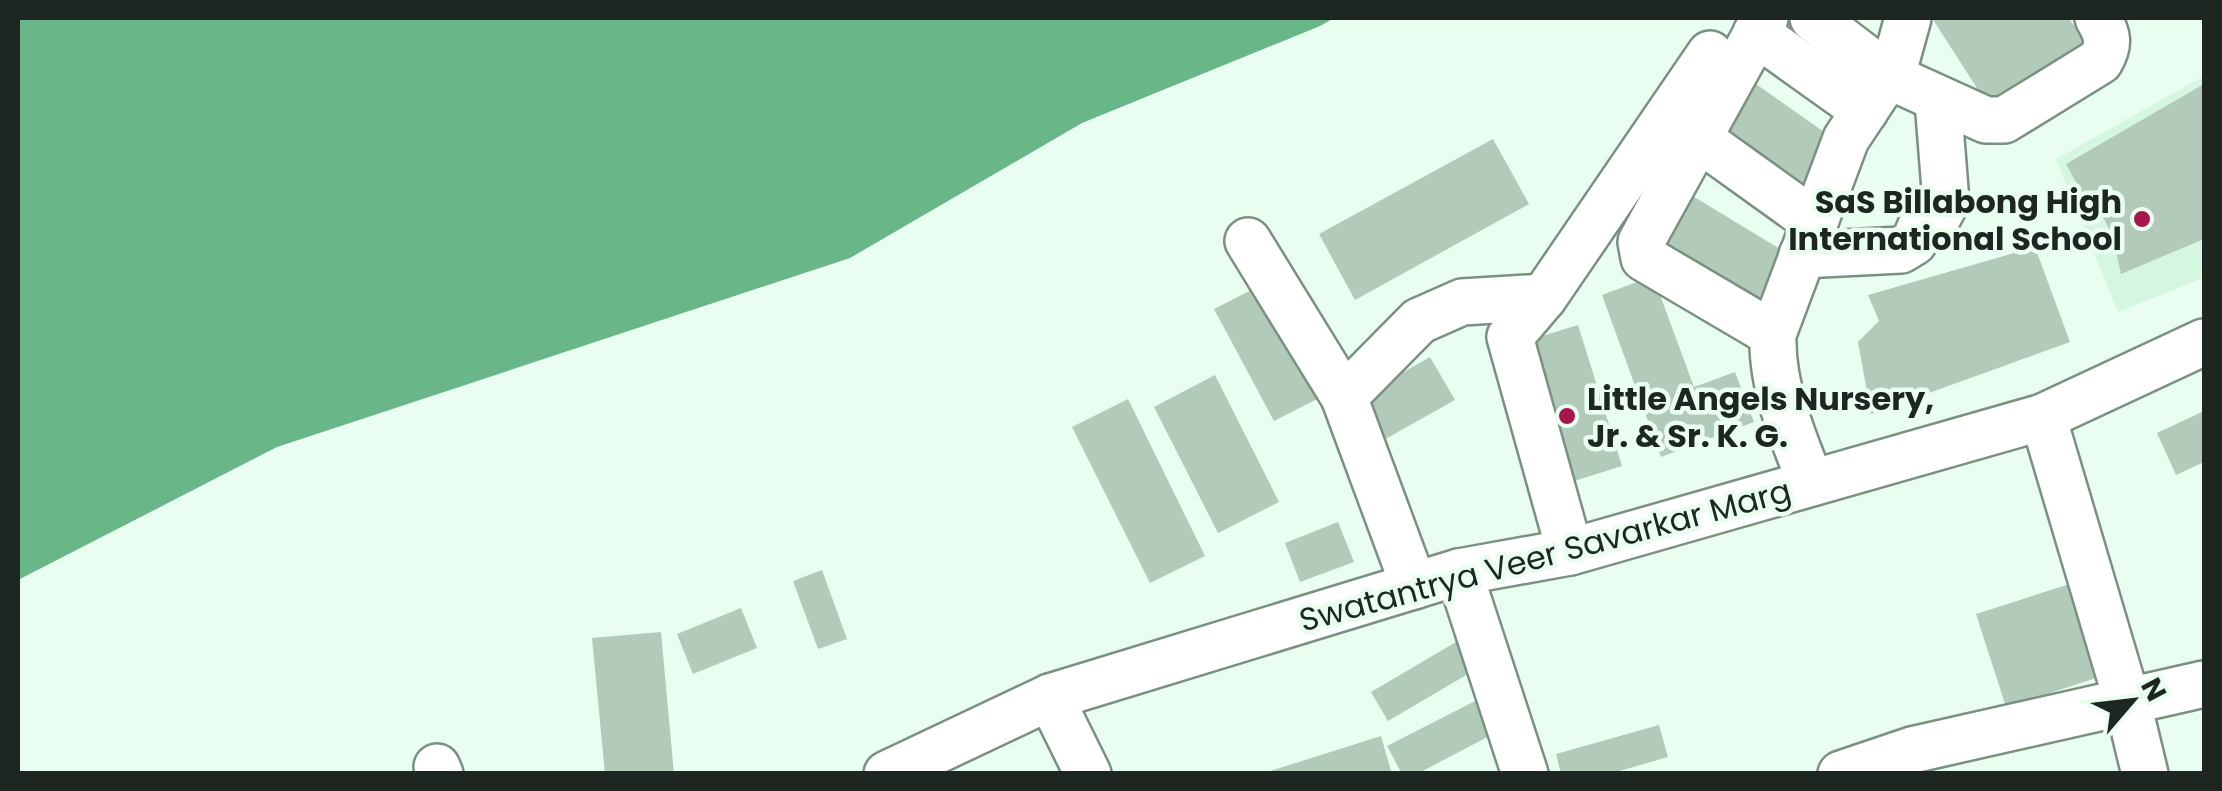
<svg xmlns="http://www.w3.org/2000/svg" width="2222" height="791" viewBox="0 0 2222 791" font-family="Poppins,sans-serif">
<rect width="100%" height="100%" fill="#e9fef0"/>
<polygon fill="#d5f6e0" points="2204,76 2204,278 2118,312 2056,159"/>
<polygon fill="#69b788" points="18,18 1334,18 1320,26 1082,123 850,258 277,447 18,580"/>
<g fill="#b2caba">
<polygon points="1932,18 2069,18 2091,52 1993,113"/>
<polygon points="1756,84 1834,139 1802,188 1720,135"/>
<polygon points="2204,84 2204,239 2121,274 2113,237 2095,201 2088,204 2066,164"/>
<polygon points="1493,139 1529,204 1355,300 1319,234"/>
<polygon points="1691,195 1790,255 1753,313 1645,247"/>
<polygon points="2035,247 2070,342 1871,414 1858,342 1879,321 1868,295"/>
<polygon points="1653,276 1694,387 1735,372 1754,422 1661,457 1602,295"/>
<polygon points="1261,285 1321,397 1274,421 1214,309"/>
<polygon points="1578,325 1622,466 1571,482 1526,341"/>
<polygon points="1430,357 1455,400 1380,442 1356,399"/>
<polygon points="1215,375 1279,502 1218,533 1154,407"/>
<polygon points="1128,399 1205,556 1150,583 1072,427"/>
<polygon points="2204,411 2204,462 2176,475 2157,433"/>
<polygon points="1338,522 1354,562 1300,582 1285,543"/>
<polygon points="822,570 847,639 818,649 793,581"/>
<polygon points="2085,579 2115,672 2006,707 1976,614"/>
<polygon points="741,608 757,648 693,674 677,634"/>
<polygon points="661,632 674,774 605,774 592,638"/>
<polygon points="1456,642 1473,671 1388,721 1371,692"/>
<polygon points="1477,700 1495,733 1417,774 1402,774 1387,746"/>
<polygon points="1659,725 1668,757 1609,774 1561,774 1556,754"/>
<polygon points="1381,736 1392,774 1264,774 1264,773"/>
</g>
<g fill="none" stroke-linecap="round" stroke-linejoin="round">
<defs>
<g id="minor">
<polyline points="1765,18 1641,242 1644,258 1773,334"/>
<path d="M1813,18l76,58 97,44h18l96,-59c10,-17 8,-26 -2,-43"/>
<polyline points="1756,33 1865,111"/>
<polyline points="1698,138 1815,222"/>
<polyline points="1248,241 1344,397"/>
<polyline points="1802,255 1901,250 1914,242 1923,221 1939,215 1946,202 1938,101"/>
<polyline points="2043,417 2128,704 2145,774"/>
<path d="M1811,483c-19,-47 -40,-99 -38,-149l73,-195 49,-74 13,-47"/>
<polyline points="1570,552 1510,337 1544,297 1710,54"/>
<polyline points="1459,572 1525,774"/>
<polyline points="1414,586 1344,397 1419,321 1462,302 1544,297"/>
<polyline points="1050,697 1088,774"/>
<polyline points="437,767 440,774"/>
<polyline points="887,774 1050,697 1459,572 1570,552 2043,417 2204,342"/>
<polyline points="1841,774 1912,750 2204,684"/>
</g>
</defs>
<use href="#minor" stroke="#7a9181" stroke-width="50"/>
<use href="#minor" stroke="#fff" stroke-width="45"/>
</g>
<g fill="#a9164e" stroke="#e9fef0" stroke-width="4">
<circle cx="2142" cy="219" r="10"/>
<circle cx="1567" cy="416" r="10"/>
</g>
<g text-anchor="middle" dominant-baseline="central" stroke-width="9" stroke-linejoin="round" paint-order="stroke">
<g font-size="32" font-weight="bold" fill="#1d2620" stroke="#e9fef0" text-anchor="end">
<text x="2122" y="201">SaS Billabong High<tspan x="2122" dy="37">International School</tspan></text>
<text x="1587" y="398" text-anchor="start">Little Angels Nursery,<tspan x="1587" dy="37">Jr. &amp; Sr. K. G.</tspan></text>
</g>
<g font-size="32" fill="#1d2620" stroke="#e9fef0">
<text transform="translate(1545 555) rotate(-15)">Swatantrya Veer Savarkar Marg</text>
</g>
</g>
<rect width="2222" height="791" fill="none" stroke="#1d2620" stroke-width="40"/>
<g transform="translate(2132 701) rotate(62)" stroke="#e9fef0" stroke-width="8" paint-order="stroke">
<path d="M0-8L18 38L0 25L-18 38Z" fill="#1d2620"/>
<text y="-15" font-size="28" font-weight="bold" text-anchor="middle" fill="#1d2620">N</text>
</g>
</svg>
